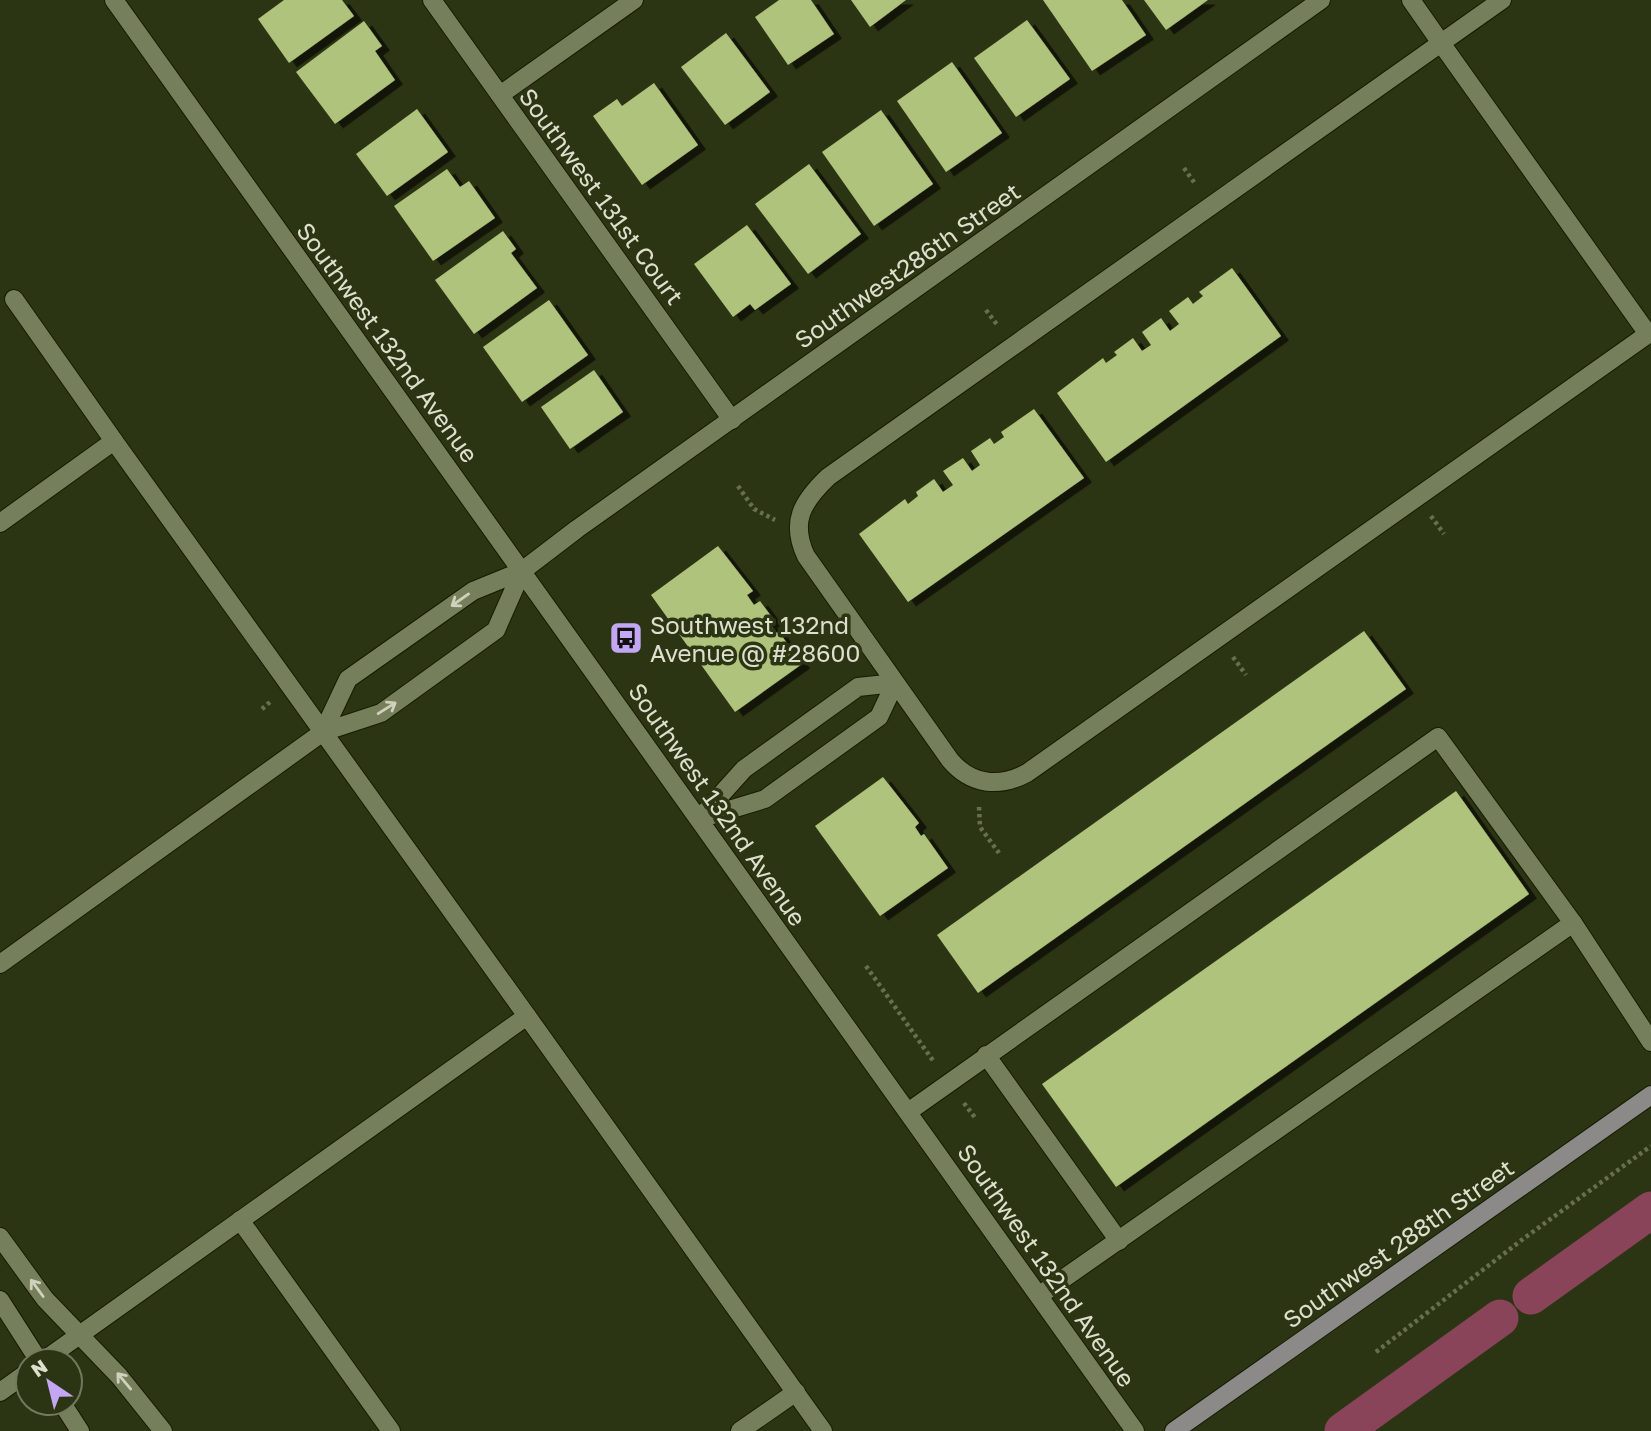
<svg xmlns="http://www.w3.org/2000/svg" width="1651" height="1431" viewBox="0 0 1651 1431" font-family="'Golos Text',sans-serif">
<defs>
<filter id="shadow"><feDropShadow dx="8" dy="4.5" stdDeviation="0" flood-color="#0009"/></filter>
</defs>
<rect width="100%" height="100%" fill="#2c3513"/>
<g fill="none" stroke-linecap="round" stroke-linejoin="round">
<g stroke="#8a445a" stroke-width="37">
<polyline points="1531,1296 1651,1210"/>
<polyline points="1343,1431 1500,1318"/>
</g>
</g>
<g fill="#afc37c" filter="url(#shadow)">
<polygon points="284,0 342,0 354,16 289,63 258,19"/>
<polygon points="779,0 811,0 834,34 788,65 755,17"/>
<polygon points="851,0 906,0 870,27"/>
<polygon points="1043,0 1122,0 1146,35 1092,71"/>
<polygon points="1144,0 1208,0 1166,30"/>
<polygon points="1027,20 1070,79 1016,117 974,58"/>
<polygon points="364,21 382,46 375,51 395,80 335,124 296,72"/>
<polygon points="726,33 770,92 725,125 681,67"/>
<polygon points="952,62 1002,133 946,172 897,101"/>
<polygon points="654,83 698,145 642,185 593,116 617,99 622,106"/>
<polygon points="417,109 448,152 387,196 356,154"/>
<polygon points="881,110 933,184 874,226 822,152"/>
<polygon points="809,164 861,234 808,274 755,204"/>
<polygon points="447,169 460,187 469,181 495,218 433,261 394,206"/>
<polygon points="747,225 791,284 755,310 750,304 733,317 694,264"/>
<polygon points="503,231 516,249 511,253 537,288 474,334 435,280"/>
<polygon points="1232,268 1281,336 1106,462 1057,393 1103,358 1106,363 1117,355 1114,352 1133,338 1142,351 1151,345 1142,332 1161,318 1170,331 1179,324 1169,311 1188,297 1193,304 1203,296 1199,292"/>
<polygon points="549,300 588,355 522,402 483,347"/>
<polygon points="594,370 623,412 570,449 541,407"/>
<polygon points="1034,409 1084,478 908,602 859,534 905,499 908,504 918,496 916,492 934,479 943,492 953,485 943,471 963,458 972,471 980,465 971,451 990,438 994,444 1004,437 1001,432"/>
<polygon points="718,546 753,591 747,595 754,605 760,601 774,620 769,624 777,633 779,632 802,664 735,712 651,595"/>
<polygon points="1364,631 1406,689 978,993 937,935"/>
<polygon points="883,777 919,823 915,827 921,836 924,834 948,868 880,916 815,826"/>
<polygon points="1456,791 1529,894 1116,1187 1042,1084"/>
</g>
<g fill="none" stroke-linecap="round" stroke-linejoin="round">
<defs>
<g id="service">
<polyline points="1573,923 1651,1042"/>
<polyline points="986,1055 1119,1241"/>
<polyline points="908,1112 1438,737 1573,923 1040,1295"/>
</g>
<g id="minor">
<polyline points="432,0 732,420"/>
<path d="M1411,0l30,43 207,291 -621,439c-28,15 -56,12 -77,-13l-144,-204c-16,-34 -4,-54 22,-79l613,-434 61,-43"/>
<polyline points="500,95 634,0"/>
<polyline points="114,441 527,1016"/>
<polyline points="0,523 114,441 14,299"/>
<polygon points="895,683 879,717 765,799 699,819 744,769 858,687"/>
<polyline points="323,732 348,679 473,591 522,571 577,529 1321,0"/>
<polyline points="0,964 323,732 381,713 496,630 522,571"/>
<polyline points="240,1220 391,1431"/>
<polyline points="0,1237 45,1299 119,1376 163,1431"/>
<polyline points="0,1300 39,1361"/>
<polyline points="43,1361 527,1016 823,1431"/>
<polyline points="0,1392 28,1372"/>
<polyline points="62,1403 80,1431"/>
<polyline points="740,1431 796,1392"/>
</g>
<polyline id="tertiary" points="114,0 1135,1431"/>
<polyline id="secondary" points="1174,1431 1651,1095"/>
</defs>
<use href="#service" stroke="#151c00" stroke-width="20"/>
<use href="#minor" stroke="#151c00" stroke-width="20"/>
<use href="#tertiary" stroke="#151c00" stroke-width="20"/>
<use href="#secondary" stroke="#151c00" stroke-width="20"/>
<g stroke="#676f51" stroke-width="4.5" stroke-dasharray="3.5 3.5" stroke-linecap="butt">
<polyline points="1184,168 1196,185"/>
<polyline points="986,310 998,326"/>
<polyline points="738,486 754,509 775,520"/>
<polyline points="1431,516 1444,534"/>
<polyline points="1233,657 1246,675"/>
<polyline points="262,709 270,702"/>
<polyline points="979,807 980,827 999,853"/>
<polyline points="866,966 934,1062"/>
<polyline points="964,1103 976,1119"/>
<polyline points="1376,1352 1523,1239 1651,1146"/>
</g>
<use href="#service" stroke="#757f5b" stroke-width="18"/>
<use href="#minor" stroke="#757f5b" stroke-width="18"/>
<use href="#tertiary" stroke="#757f5b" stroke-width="18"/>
<use href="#secondary" stroke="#8c8a89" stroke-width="18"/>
</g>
<defs><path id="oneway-shaft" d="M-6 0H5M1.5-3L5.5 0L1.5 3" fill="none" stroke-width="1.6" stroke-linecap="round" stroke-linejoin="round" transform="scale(1.75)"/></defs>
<g stroke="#ccd2bc">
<use href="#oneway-shaft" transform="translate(460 600) rotate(145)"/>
<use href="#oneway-shaft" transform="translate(387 708) rotate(-32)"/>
<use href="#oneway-shaft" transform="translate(37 1288) rotate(-126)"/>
<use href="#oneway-shaft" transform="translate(124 1381) rotate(-130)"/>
</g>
<defs>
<symbol id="bus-square" viewBox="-11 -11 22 22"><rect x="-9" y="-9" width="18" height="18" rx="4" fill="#c3a7f2" stroke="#2c3513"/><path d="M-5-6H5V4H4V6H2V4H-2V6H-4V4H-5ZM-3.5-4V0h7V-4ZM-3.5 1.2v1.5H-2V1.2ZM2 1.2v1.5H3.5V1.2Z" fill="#111"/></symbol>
</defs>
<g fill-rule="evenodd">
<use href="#bus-square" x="607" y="619" width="38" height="38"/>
</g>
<g text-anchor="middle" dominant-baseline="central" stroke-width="7" stroke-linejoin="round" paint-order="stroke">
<g font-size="24" fill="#dbe1cd" stroke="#2c3513">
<text transform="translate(602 196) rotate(54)">Southwest 131st Court</text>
<text transform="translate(907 265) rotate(-35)">Southwest286th Street</text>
<text transform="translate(388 342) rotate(54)">Southwest 132nd Avenue</text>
<text transform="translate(718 804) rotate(55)">Southwest 132nd Avenue</text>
<text transform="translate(1398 1243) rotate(-35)">Southwest 288th Street</text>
<text transform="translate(1047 1265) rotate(55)">Southwest 132nd Avenue</text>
</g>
<g font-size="24" fill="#dbe1cd" stroke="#2c3513" text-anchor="start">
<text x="650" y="624">Southwest 132nd<tspan x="650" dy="28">Avenue @ #28600</tspan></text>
</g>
</g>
<g transform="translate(49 1382) rotate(325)"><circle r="33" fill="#2c3513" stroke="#727a5d" stroke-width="2"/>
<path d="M0-5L12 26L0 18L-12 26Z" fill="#c3a7f2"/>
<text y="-10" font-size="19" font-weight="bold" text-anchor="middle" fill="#dbe1cd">N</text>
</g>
</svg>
